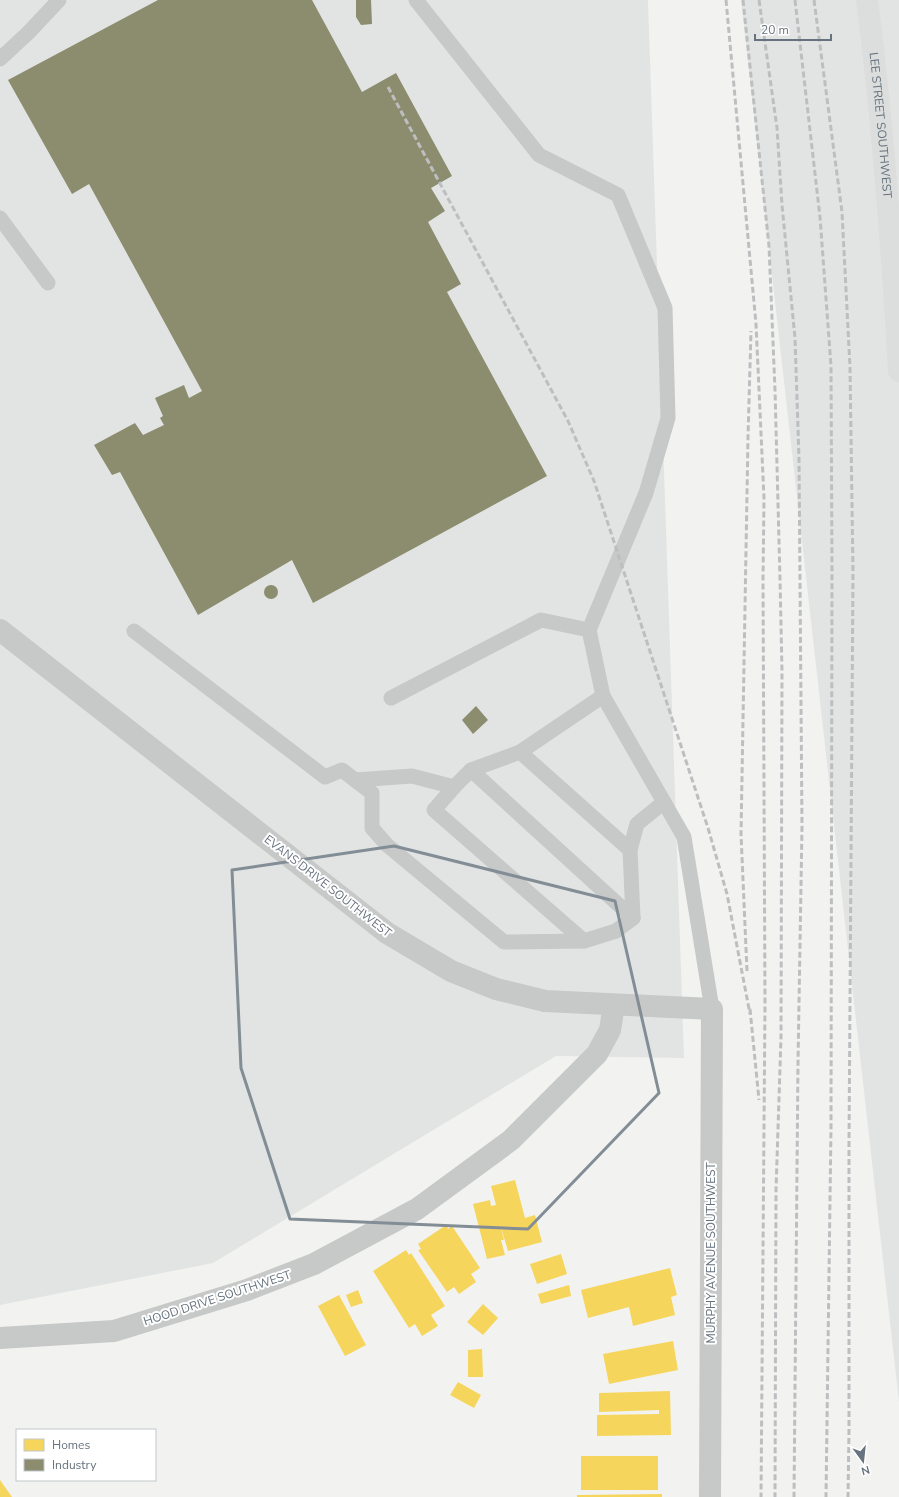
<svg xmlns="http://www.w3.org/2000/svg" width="899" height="1497" viewBox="0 0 899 1497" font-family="'Nunito Sans',sans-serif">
<rect width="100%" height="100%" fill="#f2f3f1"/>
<g fill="#e2e4e3">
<polygon points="0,0 648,0 684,1058 556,1056 213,1263 0,1305"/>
<polygon points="741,0 899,0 899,1402"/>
</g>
<g fill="#f6d55c">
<polygon points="515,1180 525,1218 535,1215 542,1242 508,1251 500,1224 504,1240 501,1240 505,1255 487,1259 473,1204 490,1200 491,1206 496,1205 491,1186"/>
<polygon points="446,1225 448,1229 452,1226 480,1268 471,1274 476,1282 459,1294 454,1287 447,1292 418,1250 421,1249 418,1244"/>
<polygon points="406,1250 409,1255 411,1253 445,1306 431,1315 438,1326 422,1336 415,1324 409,1328 373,1271"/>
<polygon points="561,1254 567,1274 537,1284 530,1264"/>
<polygon points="670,1268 677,1295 671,1297 675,1315 633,1326 629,1307 588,1318 581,1290"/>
<polygon points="569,1285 571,1296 541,1304 538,1294"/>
<polygon points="358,1290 363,1303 351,1307 346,1295"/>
<polygon points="339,1295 366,1345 345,1356 318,1306"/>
<polygon points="483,1304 498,1318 483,1335 467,1322"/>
<polygon points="673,1341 678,1370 609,1384 603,1354"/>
<polygon points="482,1349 483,1377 468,1377 468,1350"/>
<polygon points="458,1382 481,1395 474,1408 450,1395"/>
<polygon points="670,1391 671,1435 597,1436 597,1415 659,1414 659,1410 599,1412 599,1393"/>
<rect x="581" y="1456" width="77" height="34"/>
<polygon points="0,1480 12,1497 0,1497"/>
<polygon points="662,1494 662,1497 577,1497 577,1495"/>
</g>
<g fill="#8c8c6e">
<polygon points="158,0 312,0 362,92 396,73 452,176 431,188 445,211 428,222 461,284 447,292 547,476 313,603 292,560 198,615 120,472 112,475 94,445 135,423 143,435 164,425 160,418 163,416 155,398 184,385 189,398 202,391 89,184 72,194 8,80"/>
<polygon points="356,0 371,0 372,24 361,25 356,17"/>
<circle cx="271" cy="592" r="7"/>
<polygon points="476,706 488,720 473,734 462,720"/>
</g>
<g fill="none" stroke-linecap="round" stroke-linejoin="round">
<g stroke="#c7c8c8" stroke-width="15">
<polyline points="416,0 539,155 618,195 665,308 668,418 646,493 589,630 603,696 684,837 712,1009"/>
<polyline points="0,59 28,33 59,0"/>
<polyline points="0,218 48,283"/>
<polyline points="134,631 325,777 342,770 372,793 372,828 387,845 504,942 584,941 616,931 633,918"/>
<polyline points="391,698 541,620 589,630"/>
<polyline points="520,752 630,850"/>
<polyline points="471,770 633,918"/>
<polyline points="355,780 412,776 454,787"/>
<polyline points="633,918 630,850 637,824 664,802"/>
<polyline points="584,941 434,810 454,787 471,770 520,752 603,696"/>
</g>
<g stroke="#c7c8c8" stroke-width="22">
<polyline points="0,630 387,933 451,971 496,989 545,1001 712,1009 710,1497"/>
<polyline points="0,1338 114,1331 247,1290 314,1264 417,1209 511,1140 597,1054 610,1030 614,1005"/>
</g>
<path stroke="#dcdddd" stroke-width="22" id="s1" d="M867,0c16,123 25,247 32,371"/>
<g stroke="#bdbec0" stroke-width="3" stroke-dasharray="6 3" stroke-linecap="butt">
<polyline points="726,0 756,324 764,498 763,580 765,1003 761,1497"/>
<polyline points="743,0 769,246 775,390 780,579 782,671 781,1037 776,1190 775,1497"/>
<polyline points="759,0 777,128 782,205 795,338 799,458 802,826 798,1063 794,1497"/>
<polyline points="795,0 820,217 831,366 832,569 831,1127 826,1497"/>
<polyline points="814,0 842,212 850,367 853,572 849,1143 849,1430 848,1497"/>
<polyline points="388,87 568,421 594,481 708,828 727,894 750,1014"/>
<polyline points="747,971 741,834 748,437 751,331"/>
<polyline points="750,1009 759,1100"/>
</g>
</g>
<path fill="none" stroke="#838d96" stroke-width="3" stroke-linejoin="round" d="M394,846l221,55 44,192 -131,136 -238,-10 -49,-151 -9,-198z"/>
<g text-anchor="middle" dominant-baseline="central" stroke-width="4" stroke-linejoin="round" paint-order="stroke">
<g font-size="12" fill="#66727d" stroke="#fff">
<text stroke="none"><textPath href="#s1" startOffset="126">LEE STREET SOUTHWEST</textPath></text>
<text transform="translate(328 886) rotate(38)">EVANS DRIVE SOUTHWEST</text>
<text transform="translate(711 1253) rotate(-90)">MURPHY AVENUE SOUTHWEST</text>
<text transform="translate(217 1298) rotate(-18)">HOOD DRIVE SOUTHWEST</text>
</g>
</g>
<rect x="16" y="1429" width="140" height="52" fill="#ffffff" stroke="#c2c7cb"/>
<rect x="24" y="1439" width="20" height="12" fill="#f6d55c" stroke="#c2c7cb"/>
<text x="52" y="1449" font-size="12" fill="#66727d">Homes</text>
<rect x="24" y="1459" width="20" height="12" fill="#8c8c6e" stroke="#c2c7cb"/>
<text x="52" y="1469" font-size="12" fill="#66727d">Industry</text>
<g transform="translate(863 1461) rotate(165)" stroke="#ffffff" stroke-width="3" paint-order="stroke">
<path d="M0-3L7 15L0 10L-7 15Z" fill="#66727d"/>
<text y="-6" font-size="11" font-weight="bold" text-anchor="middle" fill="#66727d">N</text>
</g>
<path d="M755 34v6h76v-6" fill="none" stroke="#66727d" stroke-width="2"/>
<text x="761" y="34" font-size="12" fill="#66727d" stroke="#ffffff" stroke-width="3" paint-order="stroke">20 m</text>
</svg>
